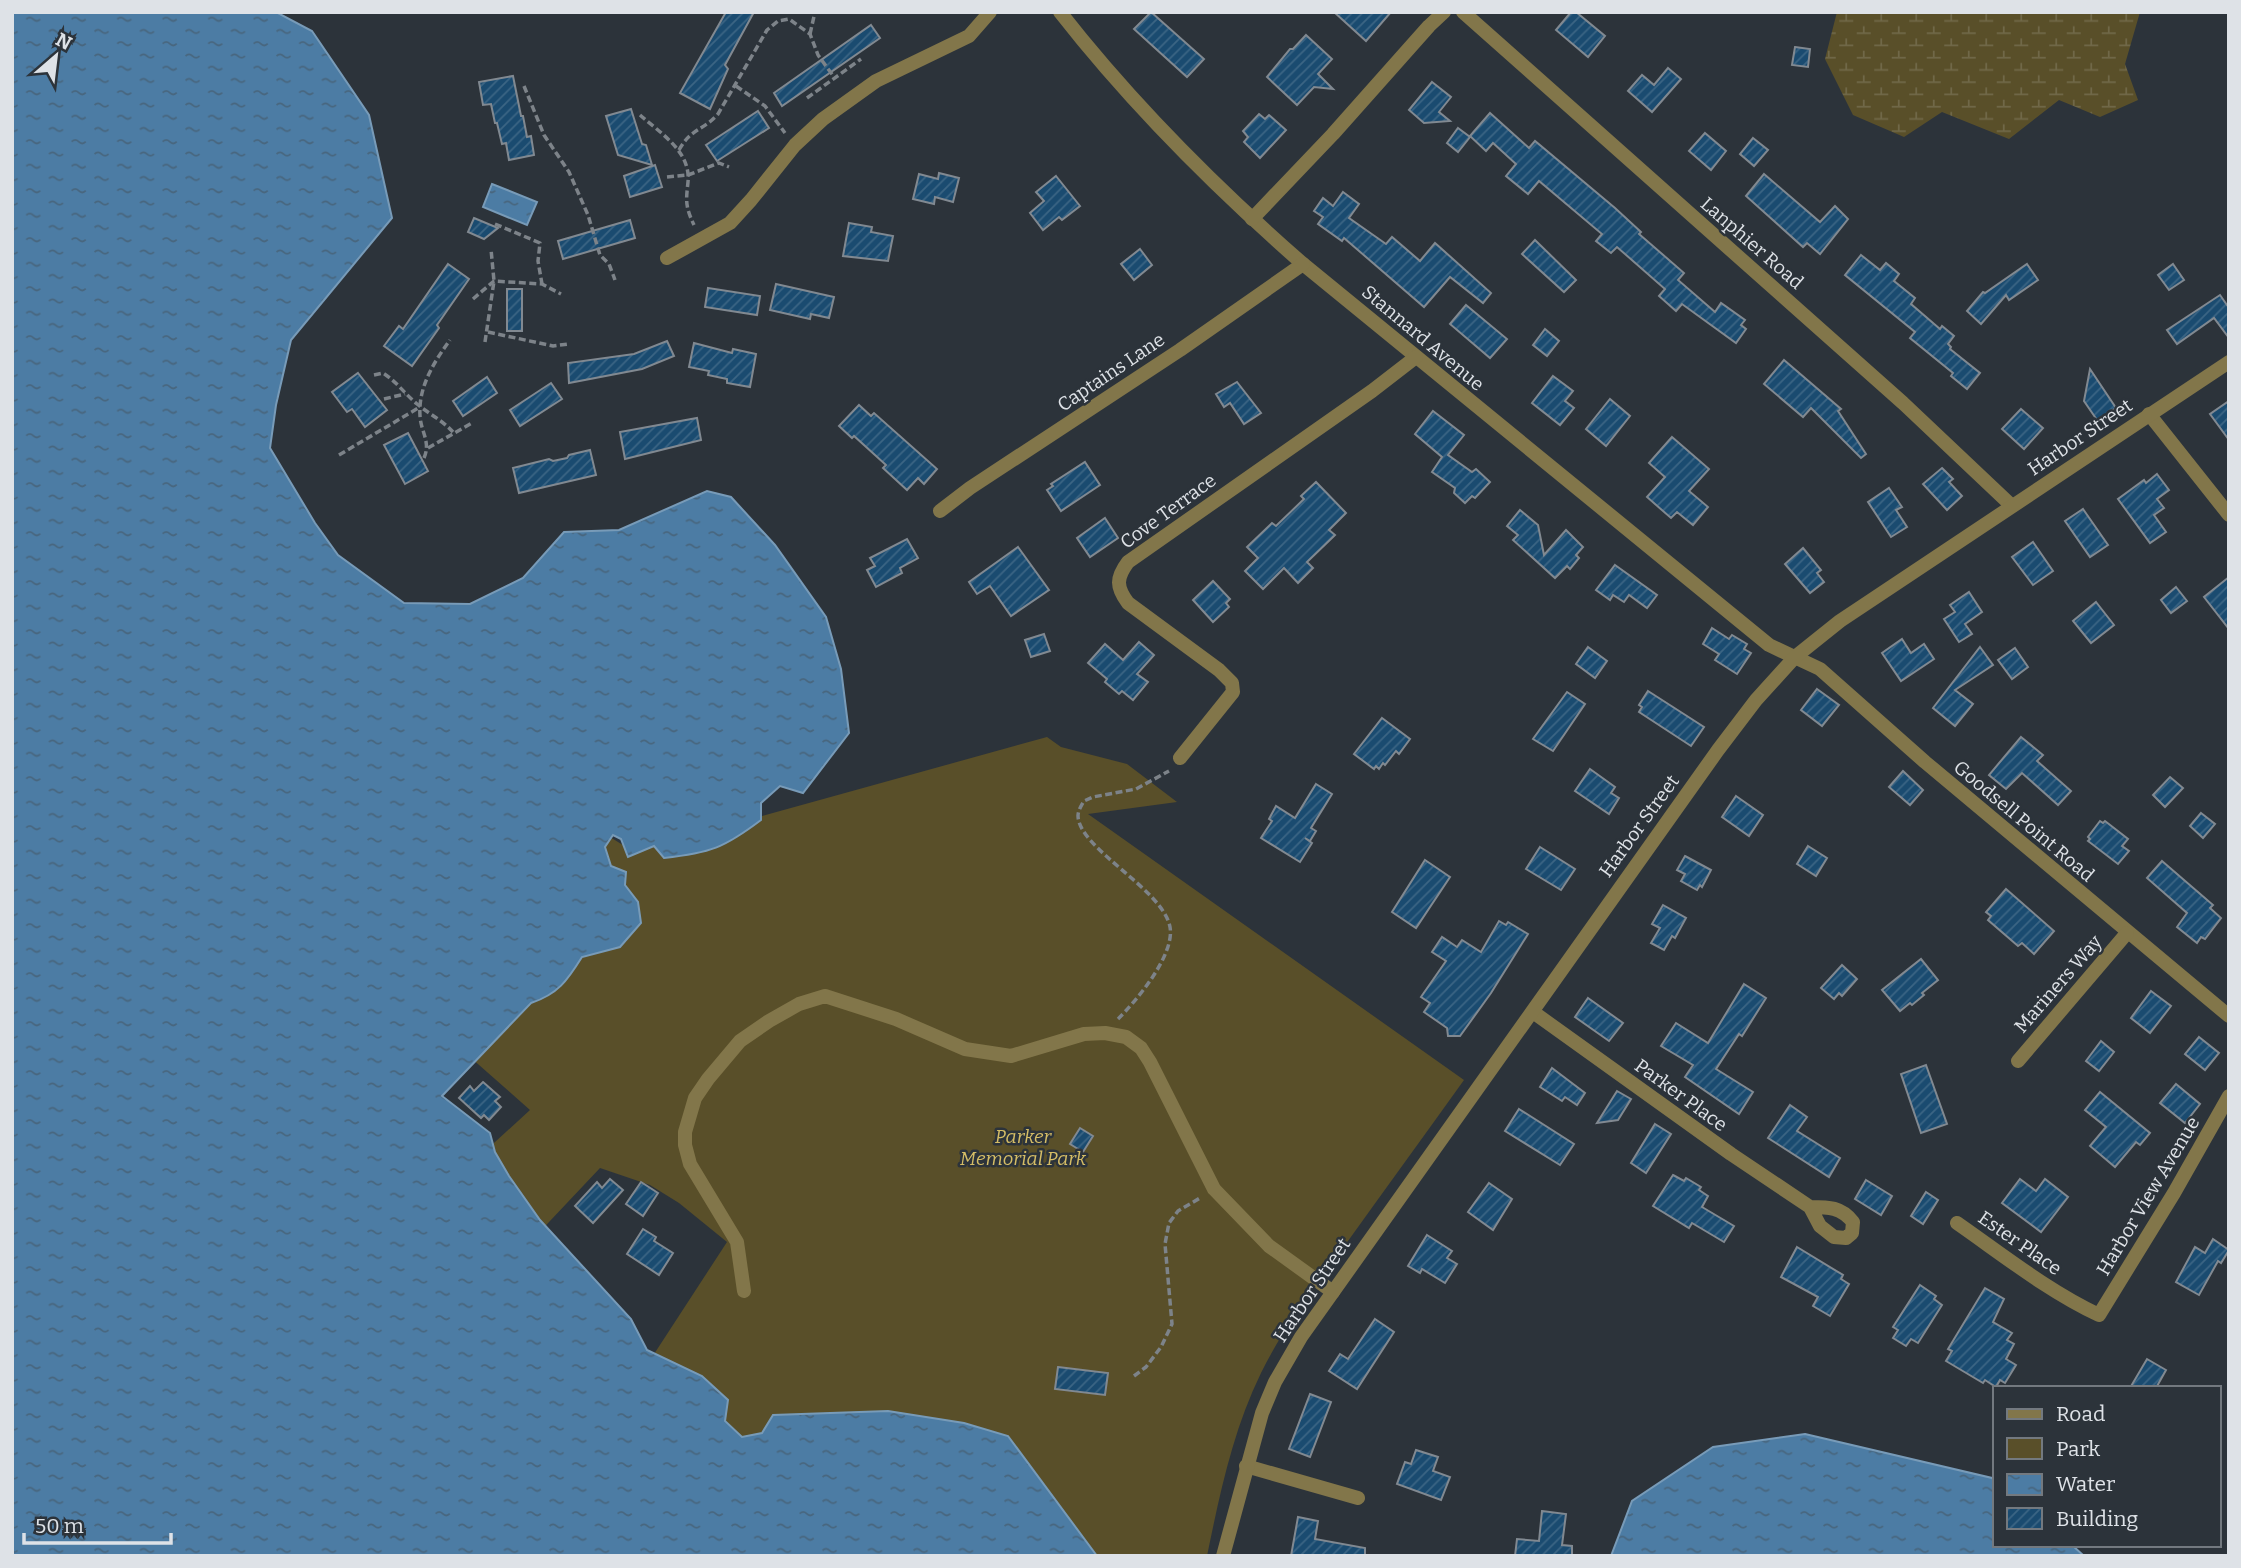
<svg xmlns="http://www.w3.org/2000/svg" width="2241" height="1568" viewBox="0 0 2241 1568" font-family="Bitter,serif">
<defs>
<pattern id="wetland-marsh" width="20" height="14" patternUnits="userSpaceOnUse" patternTransform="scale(1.75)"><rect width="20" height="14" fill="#594f29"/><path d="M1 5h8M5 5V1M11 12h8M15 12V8" fill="none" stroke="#706848"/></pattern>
<pattern id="water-ripples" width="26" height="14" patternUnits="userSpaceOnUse" patternTransform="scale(1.75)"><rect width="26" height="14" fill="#4c7ca4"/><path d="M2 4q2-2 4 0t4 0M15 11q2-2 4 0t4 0" fill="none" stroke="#48667e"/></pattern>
<pattern id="building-hatch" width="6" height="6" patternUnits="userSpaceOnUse" patternTransform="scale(1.75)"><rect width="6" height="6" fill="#1a4b70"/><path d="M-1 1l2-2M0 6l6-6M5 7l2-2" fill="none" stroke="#3b6584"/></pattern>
</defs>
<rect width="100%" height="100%" fill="#2c333a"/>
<path fill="#594f29" d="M1047,737l14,10 66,17 50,38 -89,12 376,266c-40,56 -81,112 -121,168 -29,40 -60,80 -82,125 -28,57 -41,120 -54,183h-131l-326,-111 -107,-74 84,-129 -48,-39 -29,-18 -50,-17 -67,71 -62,-75 59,-54 -68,-60 148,-213 16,10 100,-21z"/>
<polygon fill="url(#wetland-marsh)" points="1837,12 2140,12 2125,64 2138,100 2100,117 2059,100 2009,139 1942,112 1904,137 1853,115 1825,59"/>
<g fill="url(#water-ripples)" stroke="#789bb8" stroke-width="2">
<path d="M12,12h264l36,19 57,84 23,103 -101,122 -15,65 -6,43 45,75 23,32 66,48 66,1 53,-26 41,-46 55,-2 88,-39 24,6 44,48 51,72 15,52 8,64 -46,60 -23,-7 -19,17v17c-37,28 -51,33 -97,38l-10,-12 -26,11 -7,-18 -8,-4 -8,12 6,19 15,6 -1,13 13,17 3,21 -21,24 -38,10c-15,24 -24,37 -51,46l-89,93 48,37 5,19 14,24 31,44 91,99 16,31 55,26 26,24 -3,21 17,16 20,-4 11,-18 115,-4 76,12 44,13 89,120h-1085z"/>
<polygon points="492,184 537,202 527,225 483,207"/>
<polygon points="1805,1434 1992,1478 1994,1481 1994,1545 2072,1545 2084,1556 1611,1556 1632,1501 1713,1447"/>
</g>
<g fill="url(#building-hatch)" stroke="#818991" stroke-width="2">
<polygon points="726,12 754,12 725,65 728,69 710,109 680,93"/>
<polygon points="1151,12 1204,59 1187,77 1134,29"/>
<polygon points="1334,12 1391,12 1366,41"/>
<polygon points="1571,12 1576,12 1605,36 1588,57 1556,30"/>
<polygon points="871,25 880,38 782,106 774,93"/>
<polygon points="1306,35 1332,59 1318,74 1333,89 1314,87 1297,105 1267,77 1290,49 1293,49"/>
<polygon points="1795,47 1810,49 1808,67 1792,65"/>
<polygon points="1668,68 1681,79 1652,112 1628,91 1642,75 1654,85"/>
<polygon points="513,76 521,116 523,116 527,137 531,136 534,155 509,160 506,143 502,144 497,123 495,123 491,104 483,105 479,82"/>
<polygon points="1432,82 1451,97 1439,112 1450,121 1424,123 1409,110"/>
<polygon points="631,109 642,144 646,145 652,165 618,155 606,116"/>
<polygon points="758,111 769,128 717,161 706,145"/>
<polygon points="1490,113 1529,148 1535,141 1615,208 1641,232 1639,234 1684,273 1678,280 1715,312 1721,303 1745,320 1741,325 1746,329 1736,343 1682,304 1676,311 1659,296 1665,289 1617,247 1611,253 1596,241 1602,234 1539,181 1528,194 1506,176 1516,164 1493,143 1486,151 1470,136"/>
<polygon points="1259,114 1265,119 1269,115 1286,130 1260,158 1244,142 1248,137 1243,131"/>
<polygon points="1458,128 1470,137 1458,152 1447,143"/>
<polygon points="1705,133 1726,151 1711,170 1689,151"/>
<polygon points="1753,138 1768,150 1754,166 1740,154"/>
<polygon points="655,165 662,187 630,197 624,176"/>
<polygon points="939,173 959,178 953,202 935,197 934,204 913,199 919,174 938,179"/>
<polygon points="1764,174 1820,222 1835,206 1848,219 1820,254 1807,243 1803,247 1746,196"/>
<polygon points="1056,176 1080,206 1062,220 1059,217 1043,230 1030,213 1044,201 1036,192"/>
<polygon points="1343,192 1359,204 1349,218 1386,244 1392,237 1420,261 1435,243 1491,293 1483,303 1450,277 1424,307 1344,238 1342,241 1318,224 1323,217 1314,211 1323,198 1333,206"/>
<polygon points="474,218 498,228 484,239 468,232"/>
<polygon points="630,220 635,238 563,259 558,241"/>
<polygon points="849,223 872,227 871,232 893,236 888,261 843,256"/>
<polygon points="1535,240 1576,280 1564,292 1522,254"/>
<polygon points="1140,249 1152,265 1134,280 1121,264"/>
<polygon points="1861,255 1880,270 1886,263 1899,274 1894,281 1915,298 1911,304 1940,329 1942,326 1954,336 1948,344 1951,347 1950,349 1980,373 1967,389 1951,376 1953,373 1910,338 1915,332 1845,275"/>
<polygon points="448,264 469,279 437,325 439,328 412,366 384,346 399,326 403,329"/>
<polygon points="2027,264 2038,280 2009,300 2006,295 1981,324 1967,311 1983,292 1985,293"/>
<polygon points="2173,264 2184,280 2169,290 2158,275"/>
<polygon points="776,284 834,297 829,318 811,314 810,319 770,310"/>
<polygon points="708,288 760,296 757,315 705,307"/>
<rect x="507" y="289" width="15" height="42"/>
<polygon points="2220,295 2229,308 2229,338 2214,318 2177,344 2167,330"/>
<polygon points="1466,305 1507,339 1490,358 1450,324"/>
<polygon points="1545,329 1559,341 1547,356 1533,345"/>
<polygon points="667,341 674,356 642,369 569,383 568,363 634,354"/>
<polygon points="694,343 732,353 733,349 756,354 750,387 727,383 727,379 708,375 709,371 689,367"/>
<polygon points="1784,360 1841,409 1838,411 1866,454 1861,458 1811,408 1803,417 1764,384"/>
<polygon points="2090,369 2116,408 2097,420 2084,401"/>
<polygon points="358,373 387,410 365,427 352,409 347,412 332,392"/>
<polygon points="1553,376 1573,391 1565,401 1574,408 1560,425 1532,403"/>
<polygon points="487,377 497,393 463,416 453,401"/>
<polygon points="1237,382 1261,413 1244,424 1230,403 1224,407 1216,394"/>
<polygon points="551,383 562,399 520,426 510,410"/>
<polygon points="1610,399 1630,416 1606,446 1586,429"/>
<polygon points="2229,401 2229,440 2210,414"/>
<polygon points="859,405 871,416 874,413 937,469 924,484 918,478 907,490 883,468 886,465 854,436 852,438 839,426"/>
<polygon points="2021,409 2043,428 2024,449 2002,429"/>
<polygon points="1433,411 1464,435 1448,455 1472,472 1476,469 1490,482 1475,498 1472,496 1465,503 1454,493 1455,488 1432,472 1442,457 1415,434"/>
<polygon points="697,418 701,440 625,459 620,432"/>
<polygon points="408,433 428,471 405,484 384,445"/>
<polygon points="1672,437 1709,469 1689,491 1708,507 1693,525 1677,512 1671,518 1647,497 1665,477 1649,463"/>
<polygon points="590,450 596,475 519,493 513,468 549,459 553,461 567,458 569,455"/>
<polygon points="1085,462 1100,485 1061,511 1047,490 1053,486 1051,484"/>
<polygon points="1942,468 1953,479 1949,482 1962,496 1947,510 1923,484"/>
<polygon points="2157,474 2169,490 2157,499 2164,508 2154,515 2166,532 2150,543 2118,499 2144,480 2146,483"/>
<polygon points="1316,482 1346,513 1329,530 1335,535 1307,562 1313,568 1298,583 1284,568 1263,589 1245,571 1258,558 1247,547 1272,523 1276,526 1304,499 1301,496"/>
<polygon points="1889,488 1902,507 1896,510 1907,527 1891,537 1868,502"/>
<polygon points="2083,509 2108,545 2090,557 2065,521"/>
<polygon points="1520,510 1538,525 1544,555 1566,530 1583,547 1576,555 1579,558 1570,569 1567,566 1555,578 1513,540 1518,535 1507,526"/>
<polygon points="1105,518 1118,538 1090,557 1077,538"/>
<polygon points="907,539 918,558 900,568 902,573 876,587 867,570 875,566 870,558"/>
<polygon points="2033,542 2053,571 2033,585 2012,557"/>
<polygon points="1018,547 1049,590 1011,616 990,586 977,594 969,582"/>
<polygon points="1803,548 1821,570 1817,573 1824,582 1810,593 1785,564"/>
<polygon points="1615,565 1657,595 1647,608 1629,595 1624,602 1613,595 1610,600 1596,590"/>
<polygon points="2229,577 2229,629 2204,597"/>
<polygon points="1213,581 1230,599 1226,603 1229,607 1213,622 1193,600"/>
<polygon points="2176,587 2187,601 2171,613 2161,600"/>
<polygon points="1969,592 1982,612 1965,624 1972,634 1959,642 1944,619 1955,612 1950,605"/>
<polygon points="2096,602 2114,625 2091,643 2073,621"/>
<polygon points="1712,628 1729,639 1732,635 1747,644 1744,649 1751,653 1737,674 1715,660 1719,654 1703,644"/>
<polygon points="1044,634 1050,651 1031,657 1025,640"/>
<polygon points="1902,639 1911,653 1924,644 1934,659 1901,681 1882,653"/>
<polygon points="1139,642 1154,655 1137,674 1148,682 1133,700 1122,691 1119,694 1105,682 1107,679 1088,663 1105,644 1123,660"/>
<polygon points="1588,647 1607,661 1595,678 1576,664"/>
<polygon points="1980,647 1993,665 1955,690 1973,704 1955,726 1933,708"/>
<polygon points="2015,648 2028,667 2012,679 1998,660"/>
<polygon points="1817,689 1839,705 1822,726 1801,710"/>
<polygon points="1648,691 1704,727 1691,746 1639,712 1642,707 1639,705"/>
<polygon points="1567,692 1585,704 1553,751 1533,739"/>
<polygon points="1382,718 1410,739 1399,754 1396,751 1385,765 1383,763 1379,769 1376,766 1374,769 1354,754"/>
<polygon points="2021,737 2043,755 2037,761 2071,791 2058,805 2022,773 2006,789 1989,775"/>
<polygon points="1590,769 1615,787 1611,793 1619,798 1609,814 1575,791"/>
<polygon points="1903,771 1923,790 1910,805 1889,787"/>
<polygon points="2170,777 2183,788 2165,807 2153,795"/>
<polygon points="1316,784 1332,794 1311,828 1316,831 1310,841 1305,838 1312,843 1300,862 1261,838 1272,821 1269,819 1276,806 1295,818"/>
<polygon points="1736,796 1763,815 1749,836 1722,817"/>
<polygon points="2201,813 2215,824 2203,838 2190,826"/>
<polygon points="2100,821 2103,823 2105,821 2128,839 2122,846 2129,851 2118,864 2088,841 2090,839 2088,837"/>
<polygon points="1808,846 1827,858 1816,876 1797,864"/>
<polygon points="1540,847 1575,869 1561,890 1526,869"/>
<polygon points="1685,856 1711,870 1702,887 1700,885 1697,890 1681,881 1685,874 1677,870"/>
<polygon points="1425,860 1450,877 1416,928 1392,912"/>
<polygon points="2162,861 2213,905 2210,908 2221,918 2205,939 2201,937 2197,943 2177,927 2187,913 2147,878"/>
<polygon points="2006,889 2054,931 2034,954 2022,943 2018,946 1988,920 1991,916 1986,912"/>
<polygon points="1663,905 1686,918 1675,938 1672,936 1664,950 1651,943 1660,928 1652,924"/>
<polygon points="1499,921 1506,925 1508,922 1528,934 1491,993 1460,1036 1448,1036 1447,1028 1424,1012 1430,1003 1421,997 1446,961 1432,952 1442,937 1457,947 1462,940 1481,952"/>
<polygon points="1921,959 1938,980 1922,993 1924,995 1912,1005 1910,1003 1900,1011 1882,990"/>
<polygon points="1842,965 1857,979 1842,996 1839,993 1834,999 1821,988"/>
<polygon points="1744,984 1766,998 1742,1036 1739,1034 1716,1069 1753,1092 1739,1114 1685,1077 1693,1065 1661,1046 1676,1023 1708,1043"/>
<polygon points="2151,991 2171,1006 2150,1033 2131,1018"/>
<polygon points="1588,998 1623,1023 1609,1041 1575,1017"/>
<polygon points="2199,1037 2219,1053 2205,1070 2185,1054"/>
<polygon points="2101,1041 2114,1052 2099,1071 2086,1061"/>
<polygon points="1926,1065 1947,1124 1921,1133 1901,1074"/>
<polygon points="1552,1068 1585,1093 1577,1105 1565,1097 1562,1101 1540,1087"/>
<polygon points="483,1082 500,1097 495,1101 501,1107 489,1120 484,1115 481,1118 459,1098 470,1086 474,1091"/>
<polygon points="2176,1084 2200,1104 2185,1123 2160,1103"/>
<polygon points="1617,1091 1631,1099 1618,1120 1597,1123"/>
<polygon points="2100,1092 2150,1133 2140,1145 2136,1142 2115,1167 2090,1146 2106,1127 2085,1110"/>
<polygon points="1790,1105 1807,1117 1797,1131 1840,1158 1829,1177 1768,1138"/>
<polygon points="1519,1109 1574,1144 1560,1165 1505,1131"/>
<polygon points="1655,1124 1671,1134 1646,1173 1631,1163"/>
<polygon points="1080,1128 1093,1136 1083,1152 1070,1144"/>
<polygon points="1673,1175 1684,1181 1686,1178 1701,1187 1699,1190 1708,1196 1702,1207 1734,1226 1724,1242 1692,1223 1689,1228 1653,1206"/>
<polygon points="610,1179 623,1190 593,1223 575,1206 597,1182 602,1188"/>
<polygon points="2020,1179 2036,1191 2045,1179 2068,1197 2041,1232 2002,1203"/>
<polygon points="1866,1180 1892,1196 1881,1215 1855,1199"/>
<polygon points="641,1182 658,1193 643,1216 626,1204"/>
<polygon points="1489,1183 1512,1199 1493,1230 1468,1212"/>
<polygon points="1926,1192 1938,1200 1923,1224 1911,1216"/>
<polygon points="643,1229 656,1237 654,1241 673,1253 659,1275 627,1254"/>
<polygon points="1427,1235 1452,1251 1447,1258 1457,1264 1445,1283 1422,1269 1420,1273 1408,1266"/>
<polygon points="2213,1239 2229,1250 2221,1263 2218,1261 2199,1295 2176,1282 2195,1247 2205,1253"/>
<polygon points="1797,1247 1843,1275 1841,1279 1849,1284 1830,1316 1813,1306 1818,1297 1781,1277"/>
<polygon points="1920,1285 1936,1296 1934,1299 1942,1305 1918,1343 1911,1339 1906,1346 1893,1338 1898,1330 1893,1327"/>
<polygon points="1985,1288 2004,1299 1993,1322 2012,1333 2007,1340 2014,1344 2006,1359 2016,1365 2005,1383 2000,1380 1996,1387 1985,1380 1983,1383 1946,1361 1952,1351 1948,1349"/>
<polygon points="1375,1319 1394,1332 1357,1389 1329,1371 1340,1354 1348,1359"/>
<polygon points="2147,1359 2166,1370 2156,1388 2130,1388"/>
<polygon points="1058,1367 1108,1373 1105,1395 1055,1389"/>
<polygon points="1310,1394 1331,1402 1310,1457 1289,1449"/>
<polygon points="1416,1450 1438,1457 1433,1471 1450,1477 1441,1500 1397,1484 1405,1462 1411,1464"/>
<polygon points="1542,1511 1566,1514 1562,1545 1572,1546 1572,1556 1515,1556 1517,1539 1539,1541"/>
<polygon points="1298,1517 1318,1521 1315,1539 1365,1548 1365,1556 1291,1556"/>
</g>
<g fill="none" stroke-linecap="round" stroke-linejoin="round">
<g stroke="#7d8389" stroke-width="3.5" stroke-dasharray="7 3.5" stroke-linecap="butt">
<polyline points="810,34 815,12"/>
<polyline points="524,86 544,135 569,172 588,215 600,255 609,264 615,280"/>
<polyline points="736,86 765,106 785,133"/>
<polyline points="807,98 861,59"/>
<path d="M640,115c20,18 51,36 48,67 -2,19 -3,24 6,43"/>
<path d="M679,150c12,-22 24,-19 39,-36l49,-84 11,-9 11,-2 21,15 8,21 16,22"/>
<polyline points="667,177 688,175 719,163 729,167"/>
<polyline points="495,224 540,243 538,261 542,284"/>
<polyline points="473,299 494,281 542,284 561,294"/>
<polyline points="488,332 553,346 568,344"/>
<polyline points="485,342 494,281 491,249"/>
<path d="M374,375l9,-2c13,8 22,21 34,31 12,10 25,16 36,28"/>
<polyline points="384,399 405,394"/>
<polyline points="428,448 472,423"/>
<polyline points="339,455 420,407"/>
<path d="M424,458c7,-16 -3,-26 -4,-42 -2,-29 14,-54 30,-76"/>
<path d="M1118,1019c19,-19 57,-64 52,-92 -7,-38 -91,-78 -92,-111 0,-5 3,-10 6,-15l9,-4 43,-8 33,-18"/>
<polyline points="1134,1376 1146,1367 1161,1347 1172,1324 1165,1244 1169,1223 1178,1211 1200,1198"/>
</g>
<g stroke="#82764a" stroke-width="14">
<path d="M1060,12c72,92 155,175 243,252l466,381 51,24 105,93 304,254"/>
<polyline points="1463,12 1903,403 2012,506"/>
<polyline points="1252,219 1333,134 1429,26 1444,12"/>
<polyline points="667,258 730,223 751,200 795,145 823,119 876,81 969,36 990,12"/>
<polyline points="2149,414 2229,515"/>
<polyline points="940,511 970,488 1180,350 1303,264"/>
<path d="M1180,758l53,-66 -1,-9 -13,-13 -91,-67c-12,-16 -12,-25 0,-41l244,-171 44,-34"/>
<path d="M1533,1012l198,142 79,53 10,19 14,11 12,1 6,-5 1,-11c-12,-15 -24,-15 -43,-15"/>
<polyline points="2018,1061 2127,933"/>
<path d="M1957,1223c46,32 91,68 142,92l75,-122 55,-97"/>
<polyline points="744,1291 737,1242 690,1164 685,1145 685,1132 695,1098 708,1079 740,1041 769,1021 799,1004 825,996 896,1019 965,1049 1011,1056 1084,1034 1105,1033 1126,1037 1141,1048 1150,1062 1214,1189 1269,1246 1333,1292"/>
<polyline points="1246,1466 1358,1498"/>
<polyline points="1223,1556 1262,1413 1275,1382 1301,1337 1718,750 1756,700 1795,657 1840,621 2229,362"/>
</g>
</g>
<g text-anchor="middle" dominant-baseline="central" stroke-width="5" stroke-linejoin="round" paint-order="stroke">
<g font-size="19" fill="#dee2e7" stroke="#2c333a">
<text transform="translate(1752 243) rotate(41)">Lanphier Road</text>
<text transform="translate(1423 338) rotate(40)">Stannard Avenue</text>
<text transform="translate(1111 372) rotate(-34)">Captains Lane</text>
<text transform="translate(2080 437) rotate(-34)">Harbor Street</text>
<text transform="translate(1168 511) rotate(-36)">Cove Terrace</text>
<text transform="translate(2024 821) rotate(40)">Goodsell Point Road</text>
<text transform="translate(1639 826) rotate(-54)">Harbor Street</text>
<text transform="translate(2058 984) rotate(-49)">Mariners Way</text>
<text transform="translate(1681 1095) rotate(36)">Parker Place</text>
<text transform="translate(2148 1196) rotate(-59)">Harbor View Avenue</text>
<text transform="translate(2020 1243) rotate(35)">Ester Place</text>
<text transform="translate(1312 1290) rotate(-56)">Harbor Street</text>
</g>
<g font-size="19" font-style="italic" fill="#d5bd66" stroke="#2c333a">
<text x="1023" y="1136">Parker<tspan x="1023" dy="22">Memorial Park</tspan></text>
</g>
</g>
<rect width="2241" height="1568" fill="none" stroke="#dee2e7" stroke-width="28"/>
<rect x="1993" y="1386" width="228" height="161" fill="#2c333a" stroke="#73797f" stroke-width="2"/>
<rect x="2007" y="1409" width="35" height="10" fill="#82764a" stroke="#73797f" stroke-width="2"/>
<text x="2056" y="1421" font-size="21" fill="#dee2e7">Road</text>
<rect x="2007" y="1438" width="35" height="21" fill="#594f29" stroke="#73797f" stroke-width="2"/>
<text x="2056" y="1456" font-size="21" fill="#dee2e7">Park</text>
<rect x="2007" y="1474" width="35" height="21" fill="url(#water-ripples)" stroke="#73797f" stroke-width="2"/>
<text x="2056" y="1491" font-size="21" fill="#dee2e7">Water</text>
<rect x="2007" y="1508" width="35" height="21" fill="url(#building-hatch)" stroke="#73797f" stroke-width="2"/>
<text x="2056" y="1526" font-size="21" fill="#dee2e7">Building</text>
<g transform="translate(56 56) rotate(28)" stroke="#2c333a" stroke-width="5" paint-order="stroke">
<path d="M0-5L12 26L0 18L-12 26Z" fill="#dee2e7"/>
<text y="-10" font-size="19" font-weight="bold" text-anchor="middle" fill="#dee2e7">N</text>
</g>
<path d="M24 1533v10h147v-10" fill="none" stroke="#dee2e7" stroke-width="3.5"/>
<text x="35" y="1533" font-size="21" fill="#dee2e7" stroke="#2c333a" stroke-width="5" paint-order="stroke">50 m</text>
</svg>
